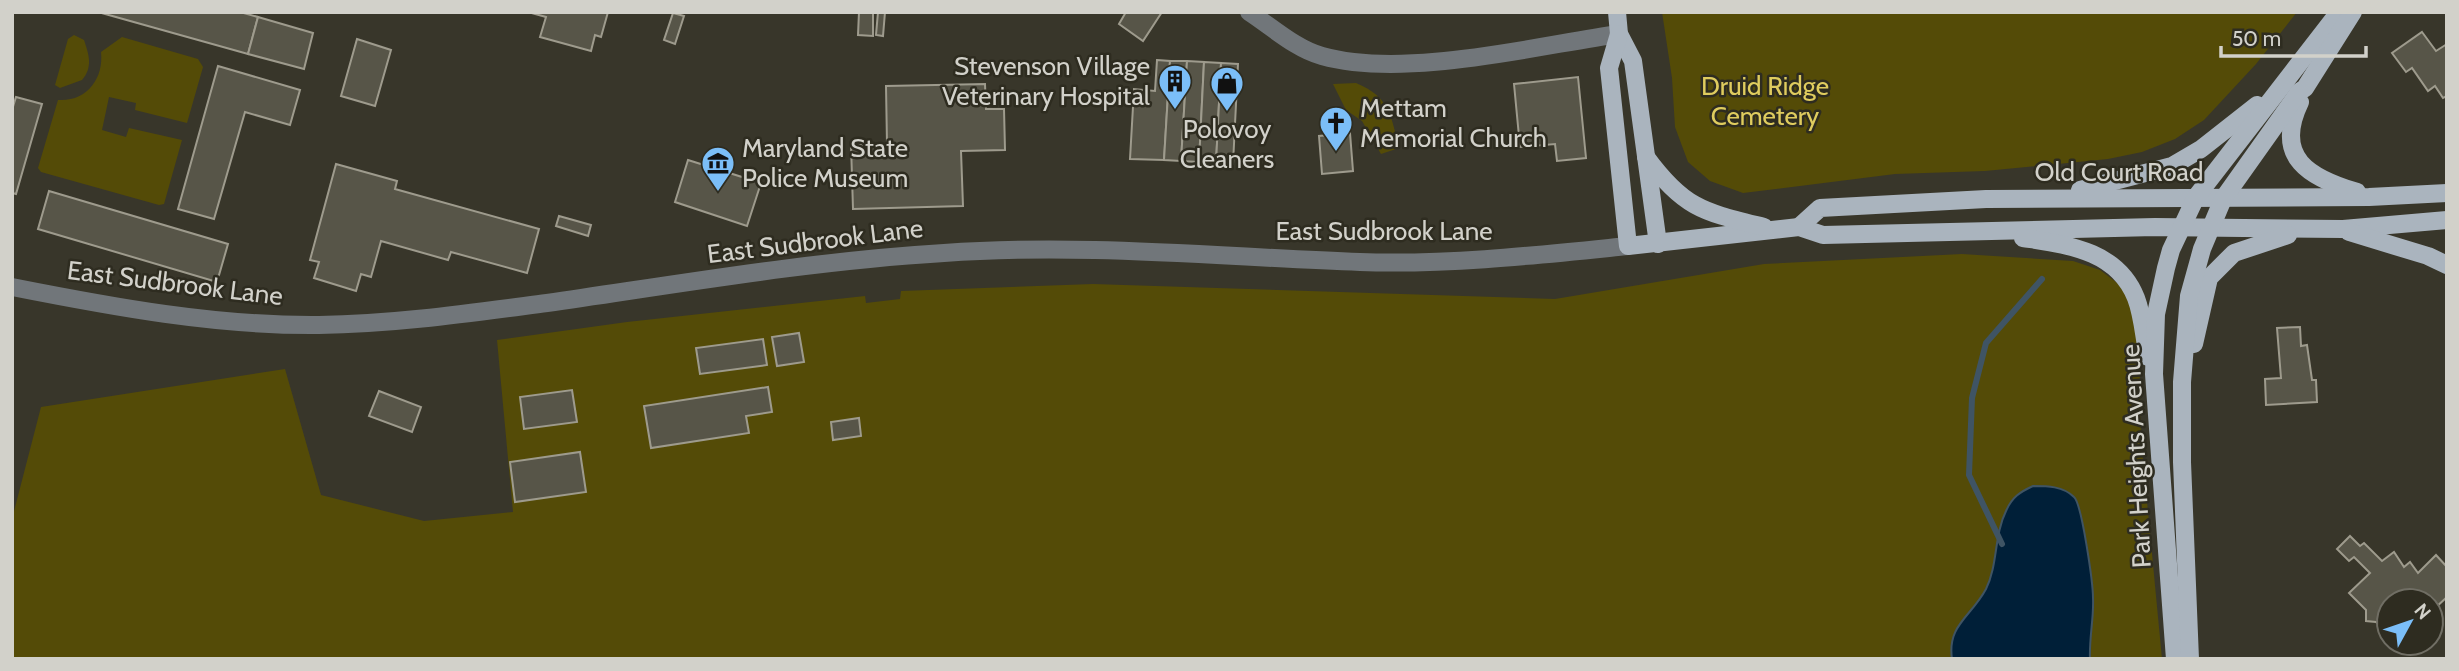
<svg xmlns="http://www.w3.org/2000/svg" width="2459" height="671" viewBox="0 0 2459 671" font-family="Cabin,sans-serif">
<rect width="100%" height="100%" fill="#38362a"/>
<g fill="#544b07">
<polygon points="1662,12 2297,12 2256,64 2204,120 2175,139 2142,152 2108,159 1985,171 1895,174 1743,193 1710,181 1688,162 1675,127 1672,78"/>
<path d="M74,35l10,5c5,15 9,27 -2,40l-22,8 -5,-3 13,-46z"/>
<path d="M122,37l76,22 5,8 -16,56 -52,-13 1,-7 -27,-6 -7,33 24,7 3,-9 53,12 -18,64 -5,1 -118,-33 -3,-4 20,-68c28,2 46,-21 43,-48z"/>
<path d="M1356,83c34,14 35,33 43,65l-18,6 -19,-33 -16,-11 -13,-26z"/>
<polygon points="1962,254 2073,261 2100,270 2120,285 2131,302 2139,339 2141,438 2162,659 12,659 12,519 41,407 285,369 321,495 424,521 513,512 497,340 627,322 865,296 866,303 900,299 901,291 1093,284 1555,299 1764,264"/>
</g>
<path fill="#001f38" stroke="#3f5464" stroke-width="2" d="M2033,486c14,0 30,0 41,11 8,7 19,87 19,101 1,20 -4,40 -3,61h-138c-5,-34 19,-42 34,-70 12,-24 8,-54 20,-78 6,-14 14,-19 27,-25z"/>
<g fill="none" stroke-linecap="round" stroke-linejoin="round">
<polyline stroke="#3f5464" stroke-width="6" points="2002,544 1969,475 1972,398 1986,343 2042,279"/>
</g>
<g fill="#575548" stroke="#9e9b8d" stroke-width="2">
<polygon points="98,12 240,12 258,17 248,54"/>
<polygon points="528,12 608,12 601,37 595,35 591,51 540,37 546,17"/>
<polygon points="859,12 873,12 873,36 858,35"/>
<polygon points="878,12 885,12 883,36 876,35"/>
<polygon points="1126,12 1162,12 1143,41 1119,24"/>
<polygon points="673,13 684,16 675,44 664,40"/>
<polygon points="258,17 313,33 304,69 248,54"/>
<polygon points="2422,32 2436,51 2447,44 2447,96 2443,98 2435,86 2428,91 2412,68 2406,72 2392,53"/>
<polygon points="357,39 391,50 375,106 341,96"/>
<polygon points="1157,60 1170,61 1164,160 1130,159 1134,89 1155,91"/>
<polygon points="1170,61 1187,61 1181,161 1164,160"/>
<polygon points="1187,61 1204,62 1199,162 1181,161"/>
<polygon points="1204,62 1221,63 1216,163 1199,162"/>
<polygon points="1221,63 1238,64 1233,164 1216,163"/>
<polygon points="218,66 300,90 290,125 245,112 214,219 178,209"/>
<polygon points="1578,77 1586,158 1557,161 1555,144 1520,147 1514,84"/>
<polygon points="985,84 986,109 1004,109 1005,150 961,151 963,206 853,209 851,145 887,144 886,86"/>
<polygon points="16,97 42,104 16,194 12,193 12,110"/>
<polygon points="1350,133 1353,171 1322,174 1319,136"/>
<polygon points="688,160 761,183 747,226 675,202"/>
<polygon points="336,164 397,181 395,189 539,229 527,273 451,252 448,260 381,241 371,277 361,274 356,291 314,278 319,262 310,260"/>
<polygon points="49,191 228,244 217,282 38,229"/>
<polygon points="559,216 591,225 588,236 556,226"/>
<polygon points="2300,327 2301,346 2307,345 2312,380 2316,380 2317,402 2266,405 2265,379 2281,378 2277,328"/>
<polygon points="799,333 804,362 777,366 772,337"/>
<polygon points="763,339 767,365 700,374 696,348"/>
<polygon points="768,387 772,412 746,416 749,433 651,448 644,406"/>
<polygon points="572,390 577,422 524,429 520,397"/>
<polygon points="379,391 421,407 412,432 369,416"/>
<polygon points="859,418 861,436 833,440 831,422"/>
<polygon points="580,452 586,492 515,502 510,462"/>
<polygon points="2350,536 2360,546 2364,543 2382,561 2394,552 2404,567 2410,562 2418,573 2436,555 2447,567 2447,597 2435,608 2423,596 2418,601 2389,601 2387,633 2376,622 2366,621 2366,610 2349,593 2370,573 2354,557 2349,561 2337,549"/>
</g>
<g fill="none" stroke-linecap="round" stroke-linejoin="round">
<g stroke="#71767a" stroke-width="18">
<path d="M1249,12c23,15 47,37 73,44 82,23 213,-10 297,-22"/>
<path d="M12,287c101,20 204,39 307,38 77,-1 152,-12 228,-22 132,-19 264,-42 397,-50 138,-10 277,4 416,9 90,3 179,-7 268,-16"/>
</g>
<g stroke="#aab4be" stroke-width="18">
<polyline points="1617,12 1619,34 1633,61 1658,244"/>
<polyline points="1619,34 1609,68 1628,246 1799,227 1823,235 2155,227 2343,229 2447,220"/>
<path d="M2300,102c-27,56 10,76 57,90"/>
<path d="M1646,157c38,52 58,55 118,70"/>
<polyline points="2080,190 2172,166 2201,149 2257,105"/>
<polyline points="1799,227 1820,208 1986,199 2369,197 2447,193"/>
<polyline points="2349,232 2428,256 2447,265"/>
<path d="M2023,238c44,7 94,12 113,60 7,18 8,40 12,59"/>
<polyline points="2194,344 2209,278 2234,253 2288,235"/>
<polyline points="2175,659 2154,374 2156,314 2166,268 2171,250 2196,197 2339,12"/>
<polyline points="2190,659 2182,462 2182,382 2189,296 2202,249 2223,199 2299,92 2305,88 2353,12"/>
</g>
</g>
<defs>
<symbol id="building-pin" viewBox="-11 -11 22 30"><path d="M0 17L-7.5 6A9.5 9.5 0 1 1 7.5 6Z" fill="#7bbef8" stroke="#2e2c20"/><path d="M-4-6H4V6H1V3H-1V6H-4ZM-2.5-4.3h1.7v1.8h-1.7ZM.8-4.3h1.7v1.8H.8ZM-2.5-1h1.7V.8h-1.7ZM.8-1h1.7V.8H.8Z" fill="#111"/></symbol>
<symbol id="shop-pin" viewBox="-11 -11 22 30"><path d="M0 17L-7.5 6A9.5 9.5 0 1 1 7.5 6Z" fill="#7bbef8" stroke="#2e2c20"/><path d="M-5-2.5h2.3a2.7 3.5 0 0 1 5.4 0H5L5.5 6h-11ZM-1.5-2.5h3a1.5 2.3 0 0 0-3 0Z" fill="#111"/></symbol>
<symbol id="church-pin" viewBox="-11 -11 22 30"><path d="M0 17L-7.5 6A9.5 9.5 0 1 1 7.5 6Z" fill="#7bbef8" stroke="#2e2c20"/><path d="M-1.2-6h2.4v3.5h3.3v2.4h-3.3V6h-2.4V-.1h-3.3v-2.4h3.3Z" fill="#111"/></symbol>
<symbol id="museum-pin" viewBox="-11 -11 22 30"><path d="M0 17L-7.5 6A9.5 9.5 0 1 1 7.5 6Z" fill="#7bbef8" stroke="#2e2c20"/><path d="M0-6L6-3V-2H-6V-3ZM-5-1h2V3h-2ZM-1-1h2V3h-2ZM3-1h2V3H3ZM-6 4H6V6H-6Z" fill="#111"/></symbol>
</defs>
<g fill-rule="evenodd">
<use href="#building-pin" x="1156" y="62" width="38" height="52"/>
<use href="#shop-pin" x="1208" y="64" width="38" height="52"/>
<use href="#church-pin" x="1317" y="104" width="38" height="52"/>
<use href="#museum-pin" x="699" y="144" width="38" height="52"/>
</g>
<g text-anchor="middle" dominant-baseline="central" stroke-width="5" stroke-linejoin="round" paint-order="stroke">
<g font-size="26" fill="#d2d1ca" stroke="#2e2c20" text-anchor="start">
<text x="1150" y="66" text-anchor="end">Stevenson Village<tspan x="1150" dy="30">Veterinary Hospital</tspan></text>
<text x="1360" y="108">Mettam<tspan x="1360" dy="30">Memorial Church</tspan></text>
<text x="1227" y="129" text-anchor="middle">Polovoy<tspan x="1227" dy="30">Cleaners</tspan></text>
<text x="742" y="148">Maryland State<tspan x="742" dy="30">Police Museum</tspan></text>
</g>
<g font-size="26" fill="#dfcc5e" stroke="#2e2c20">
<text x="1765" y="86">Druid Ridge<tspan x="1765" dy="30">Cemetery</tspan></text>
</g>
<g font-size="26" fill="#d2d1ca" stroke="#2e2c20">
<text x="2119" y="172">Old Court Road</text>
<text x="1384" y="231">East Sudbrook Lane</text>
<text transform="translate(815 241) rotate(-7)">East Sudbrook Lane</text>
<text transform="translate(175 283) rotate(7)">East Sudbrook Lane</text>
<text transform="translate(2136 456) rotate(-93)">Park Heights Avenue</text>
</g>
</g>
<rect width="2459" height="671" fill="none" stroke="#d2d1ca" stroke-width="28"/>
<g transform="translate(2410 622) rotate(50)"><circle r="33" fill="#2e2c20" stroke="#706e64" stroke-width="2"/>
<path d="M0-5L12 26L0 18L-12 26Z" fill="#7bbef8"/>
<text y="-10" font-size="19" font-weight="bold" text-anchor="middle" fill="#d2d1ca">N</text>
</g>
<path d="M2221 46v10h145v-10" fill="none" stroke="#d2d1ca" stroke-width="3.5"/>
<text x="2232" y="46" font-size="21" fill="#d2d1ca" stroke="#2e2c20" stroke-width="5" paint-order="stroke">50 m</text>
</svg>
